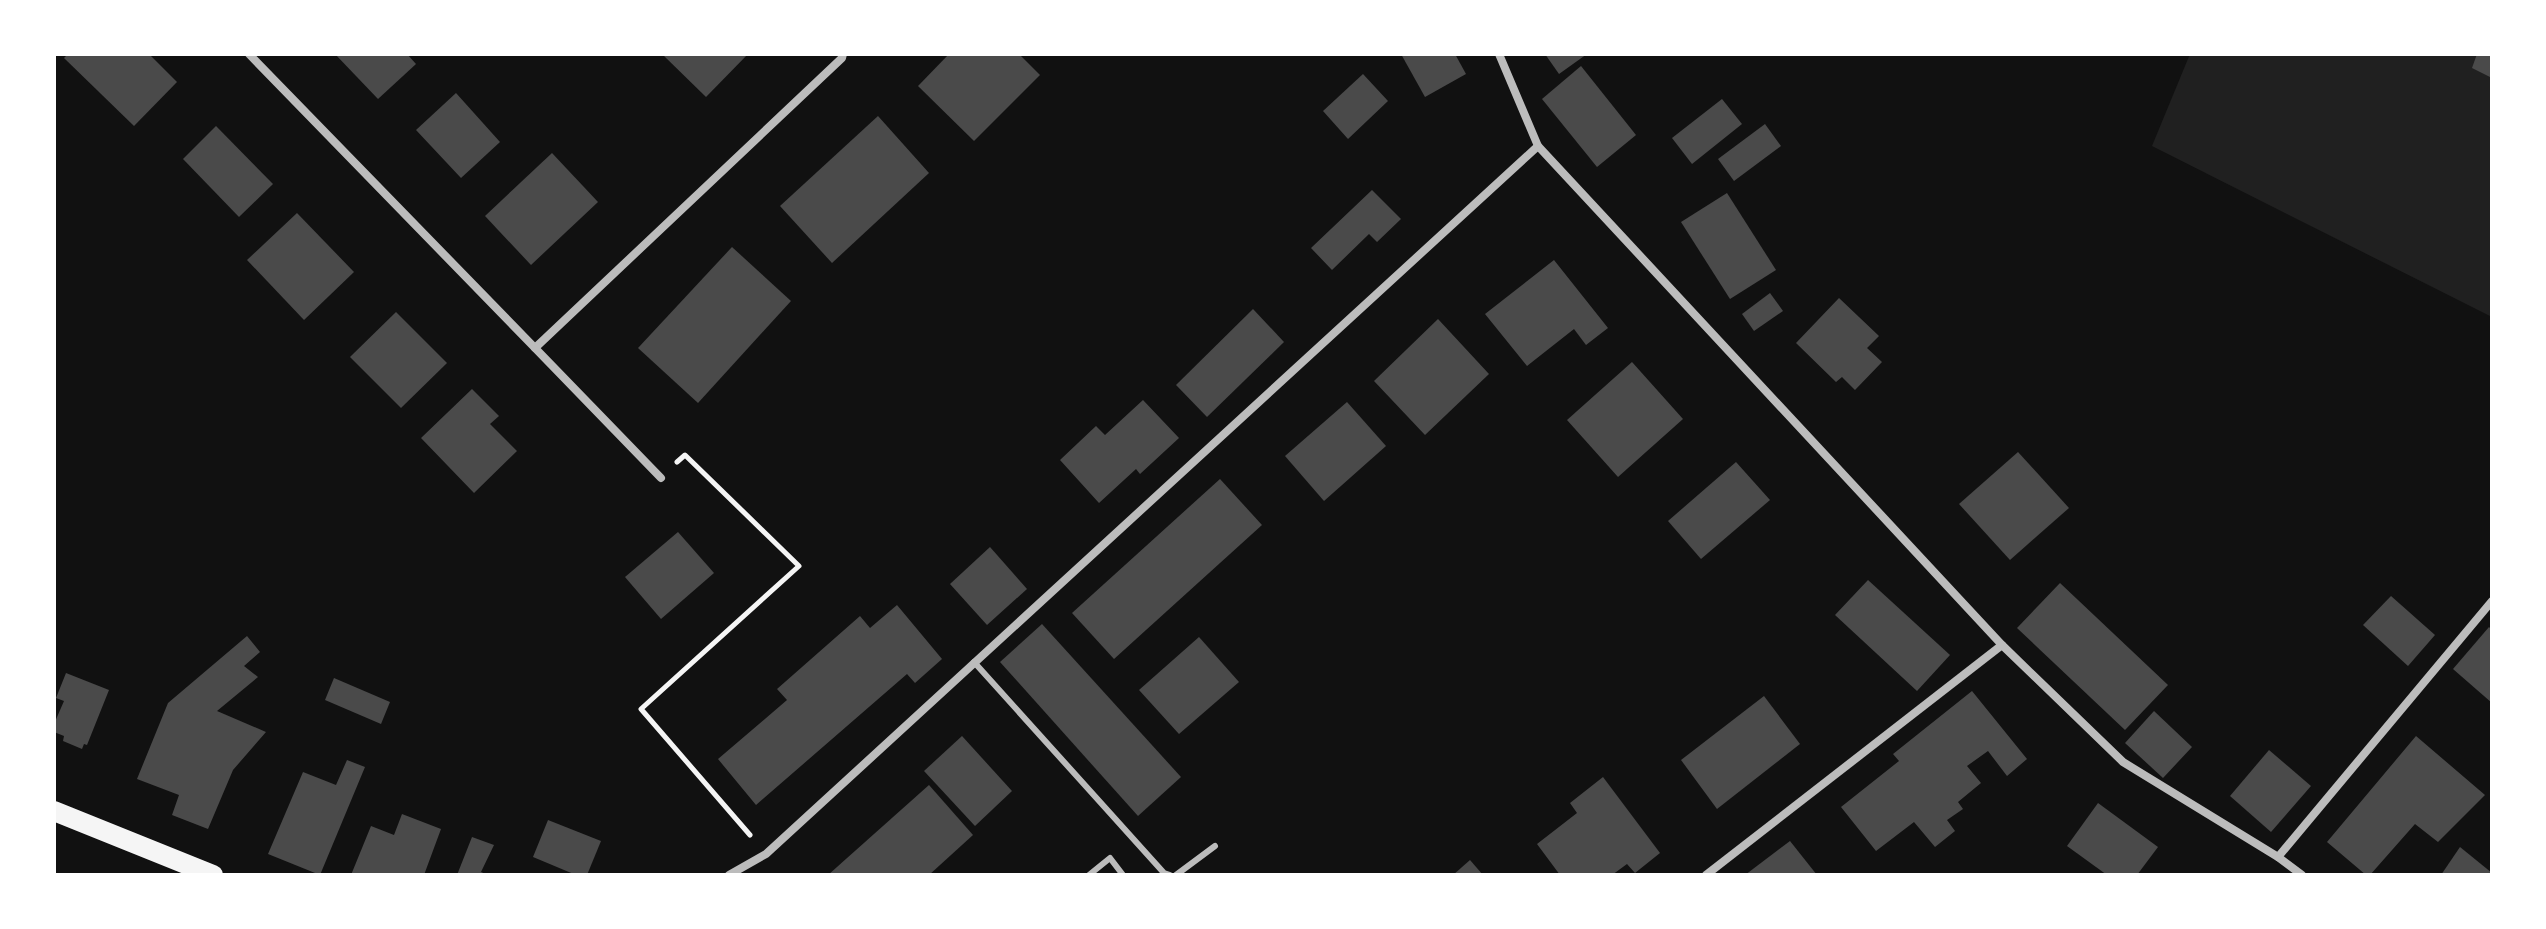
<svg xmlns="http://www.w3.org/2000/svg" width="2546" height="929" viewBox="0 0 2546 929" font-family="Roboto,sans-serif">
<rect width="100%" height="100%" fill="#111"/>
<polygon fill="#202020" points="2190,54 2492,54 2492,317 2152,146"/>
<g fill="#4a4a4a">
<polygon points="68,54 149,54 177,82 134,126 64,58"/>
<polygon points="335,54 407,54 416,64 378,99"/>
<polygon points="662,54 748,54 706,97"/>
<polygon points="949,54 1019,54 1040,75 974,141 918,86"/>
<polygon points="1401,54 1455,54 1466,74 1425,97"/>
<polygon points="1545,54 1587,54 1559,74"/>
<polygon points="2477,54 2492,55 2492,78 2472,68"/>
<polygon points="1581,66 1636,135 1597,167 1542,99"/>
<polygon points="1363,74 1388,101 1348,139 1323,111"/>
<polygon points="456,93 500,142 461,178 416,130"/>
<polygon points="1722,99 1742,124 1692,164 1672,138"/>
<polygon points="878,116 929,173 832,263 780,206"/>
<polygon points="1765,124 1781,146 1734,181 1718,159"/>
<polygon points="216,126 273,184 239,217 183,159"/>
<polygon points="552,153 598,202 531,265 485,216"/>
<polygon points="1372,190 1401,219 1377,242 1369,234 1332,270 1311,248"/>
<polygon points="1727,193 1776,270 1730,299 1681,222"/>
<polygon points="297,213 354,272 304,320 247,260"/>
<polygon points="732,247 791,301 698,403 638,348"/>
<polygon points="1554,260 1608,328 1586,345 1574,329 1527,366 1485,314"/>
<polygon points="1770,293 1783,311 1754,331 1742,314"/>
<polygon points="1839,298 1879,336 1867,348 1882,362 1855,390 1842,377 1836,382 1796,343"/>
<polygon points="1253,309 1284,342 1207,417 1176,385"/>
<polygon points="396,312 447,363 401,408 350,357"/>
<polygon points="1438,319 1489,374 1425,435 1374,381"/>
<polygon points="1632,362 1683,419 1618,477 1567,420"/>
<polygon points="472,389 499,416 490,424 517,451 474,493 421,438"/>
<polygon points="1143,400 1179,438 1140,474 1136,469 1099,503 1060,460 1096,426 1105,435"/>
<polygon points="1347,402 1386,446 1324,501 1285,456"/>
<polygon points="2018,452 2069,508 2010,560 1959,504"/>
<polygon points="1736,462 1770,500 1701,559 1668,521"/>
<polygon points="1220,479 1262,525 1114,659 1072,613"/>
<polygon points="678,532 714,573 661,619 625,577"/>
<polygon points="990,547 1027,589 987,625 950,584"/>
<polygon points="1868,580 1950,655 1917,691 1835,615"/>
<polygon points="2060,583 2168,685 2125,730 2017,628"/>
<polygon points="2391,596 2435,635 2408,666 2363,625"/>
<polygon points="897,605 942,659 915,683 907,674 756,805 718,759 787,700 777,689 860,616 870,628"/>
<polygon points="1042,624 1181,777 1138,816 1000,662"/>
<polygon points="2489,627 2492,630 2492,703 2453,669"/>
<polygon points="247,636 260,652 244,666 258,677 217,711 266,732 233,770 208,829 172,815 179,795 137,779 168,703"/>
<polygon points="1199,637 1239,682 1179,734 1139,690"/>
<polygon points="66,673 109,690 87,745 84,744 82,749 63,741 64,736 54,732 54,724 64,701 56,698"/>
<polygon points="334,678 390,702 381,724 325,700"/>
<polygon points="1972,691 2027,759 2007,776 1988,751 1967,766 1981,783 1958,802 1963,809 1947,820 1955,831 1935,847 1914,822 1876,851 1841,807 1899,761 1893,754"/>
<polygon points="1764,696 1800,744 1717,809 1681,760"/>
<polygon points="2154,711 2192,747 2163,778 2125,743"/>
<polygon points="962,736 1012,791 975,826 924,771"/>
<polygon points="2416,736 2485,795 2438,842 2415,824 2370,875 2366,875 2327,842"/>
<polygon points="2269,750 2311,786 2271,832 2230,796"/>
<polygon points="347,760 365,767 320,875 268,854 303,772 336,785"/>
<polygon points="1603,777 1660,853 1635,873 1627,864 1612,875 1560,875 1537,844 1577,813 1570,803"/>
<polygon points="929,785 973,835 929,875 828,875"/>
<polygon points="2098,803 2158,847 2137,875 2107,875 2067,846"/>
<polygon points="402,814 441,829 424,875 351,875 371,826 394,835"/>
<polygon points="548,820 601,841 587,875 576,875 533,857"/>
<polygon points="472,837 494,845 481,872 488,875 457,875"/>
<polygon points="1790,841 1817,875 1745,875"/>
<polygon points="2460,847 2492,873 2492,875 2441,875"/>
<polygon points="1470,860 1483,875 1453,875"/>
</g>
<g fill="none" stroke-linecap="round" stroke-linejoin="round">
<polyline stroke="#f5f5f5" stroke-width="5" points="677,462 685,455 799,566 641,709 750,835"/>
<g stroke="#bcbcbc" stroke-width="6">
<polyline points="974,662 1164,873 1170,875"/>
<polyline points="1089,875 1110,858 1123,875"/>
<polyline points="1176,875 1215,846"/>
</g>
<g stroke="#bcbcbc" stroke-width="8">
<polyline points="249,54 535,348 842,58 843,54"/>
<polyline points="1499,54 1538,146 2002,645 2123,762 2278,857 2302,875"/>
<polyline points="535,348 661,478"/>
<polyline points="2278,857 2492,601"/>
<polyline points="729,875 766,854 1538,146"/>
<polyline points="1706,875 2002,645"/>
</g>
<polyline stroke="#f5f5f5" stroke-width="20" points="54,811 213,875"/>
</g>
<rect width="2546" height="929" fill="none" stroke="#ffffff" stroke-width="112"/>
</svg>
